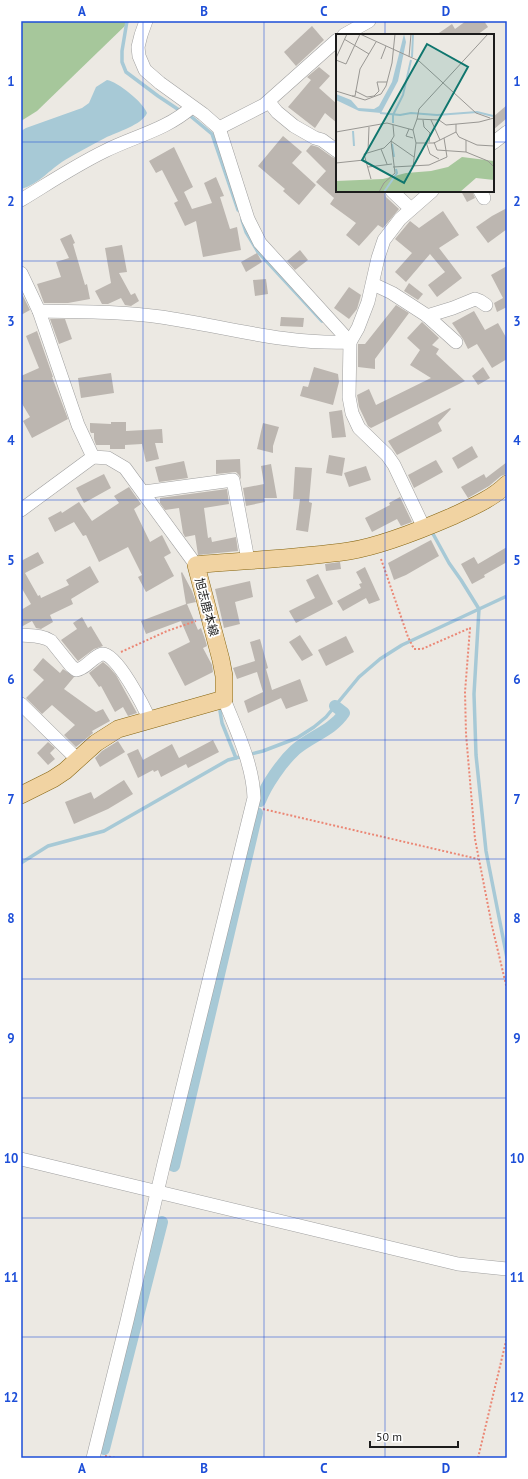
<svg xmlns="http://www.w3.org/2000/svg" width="528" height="1479" viewBox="0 0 528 1479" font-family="'PT Sans','Noto Sans JP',sans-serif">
<rect width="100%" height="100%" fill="#ece9e3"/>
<polygon fill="#a6c79b" points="21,21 130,21 37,111 21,121"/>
<path fill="#a7c9d6" d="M107,80c11,2 36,22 40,33 -5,12 -30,19 -42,25 -13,7 -27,14 -40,22 -15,9 -27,25 -44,29v-58l5,-3 56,-20 7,-5 7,-16z"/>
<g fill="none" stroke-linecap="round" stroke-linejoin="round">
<g stroke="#a7c9d6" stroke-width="3.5">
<polyline points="127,21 122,51 122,62 126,72 158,96 182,112"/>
<polyline points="188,114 212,134 238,210"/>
<polyline points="242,220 246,232 258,252 322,321"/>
<polyline points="432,532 449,563 461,580 479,609 474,694 476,755 486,851 507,958"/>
<polyline points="220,711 222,723 236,758"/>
<polyline points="21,863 48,846 104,831 228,760 263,751 297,738 314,727 326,717 359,677 380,659 402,645 507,596"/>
</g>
<g stroke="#a7c9d6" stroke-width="12">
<path d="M260,801c6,-16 22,-39 35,-51 16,-14 37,-19 49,-37l-9,-7"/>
<polyline points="174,1166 257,813"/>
<polyline points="104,1449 162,1222"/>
</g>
</g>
<g fill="#bcb6b0">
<polygon points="466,21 484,21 488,27 477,35 436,35 452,24 455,29"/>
<polygon points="312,26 324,40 296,66 284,52"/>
<polygon points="319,67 330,76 319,88 337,104 337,123 325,113 315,128 288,107 311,80 307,77"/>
<polygon points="507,105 507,118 493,130 493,117"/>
<polygon points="283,136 302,152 292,163 316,185 299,205 283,191 285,189 258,166"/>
<polygon points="311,145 318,147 332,157 337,159 337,191 384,191 386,197 399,209 383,228 378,225 359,246 346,235 356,223 330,204 334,198 316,182 326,171 306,151"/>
<polygon points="174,147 193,187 184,192 192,209 212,203 204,183 216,177 224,196 220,197 230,229 237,227 241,250 203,257 196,221 185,226 174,203 178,201 162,170 156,173 149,161"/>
<polygon points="461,191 472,191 475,198 467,202"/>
<polygon points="507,208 507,229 488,243 476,227 492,216"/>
<polygon points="443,211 459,235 439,248 462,278 437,297 428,285 445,272 430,254 406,282 395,272 412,253 395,239 410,221 419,228"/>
<polygon points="71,234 75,243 73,244 85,285 87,284 90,299 68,303 44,303 37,284 61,277 56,262 69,258 60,239"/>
<polygon points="122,245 127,272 119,273 131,295 135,293 139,301 131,306 125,305 121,298 108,304 102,304 95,291 111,283 105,248"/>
<polygon points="300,250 308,260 295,270 287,261"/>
<polygon points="257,253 262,262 246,272 241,262"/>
<polygon points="507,266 507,307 497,312 494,303 503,298 491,275"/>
<polygon points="266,279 268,294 255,296 253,280"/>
<polygon points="409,283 423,294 418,300 404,291"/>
<polygon points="349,287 361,295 357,309 349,319 334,308"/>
<polygon points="21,292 30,310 21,315"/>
<polygon points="396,305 409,313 375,359 375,369 358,367 358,344 365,344"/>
<polygon points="474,311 485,330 498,323 507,339 507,359 492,368 477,344 468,349 463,339 452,323"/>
<polygon points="281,317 304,318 303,327 280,326"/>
<polygon points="50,319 65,319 72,339 59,344"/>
<polygon points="422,322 439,338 432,345 439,349 436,354 465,381 371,428 368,426 359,407 357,395 369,389 376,405 431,378 410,365 420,350 407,338"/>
<polygon points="37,331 53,377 52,377 68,419 32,438 23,421 30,417 21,402 21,376 39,368 26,336"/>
<polygon points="314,367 338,374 339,382 333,405 300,396 303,386 308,387"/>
<polygon points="483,367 490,378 478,385 472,376"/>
<polygon points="111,373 114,393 81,398 78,378"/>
<polygon points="450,408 451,409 438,423 442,431 397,455 388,441"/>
<polygon points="342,410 346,437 332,438 329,412"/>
<polygon points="111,422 126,422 126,431 162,429 163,443 155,443 159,459 146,462 142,444 125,445 125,449 110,449 110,445 96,445 94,439 94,433 91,433 90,431 90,423 111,424"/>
<polygon points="263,423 279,427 273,446 273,453 257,449"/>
<polygon points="472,446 478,457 458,469 452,458"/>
<polygon points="329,455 345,458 342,476 326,473"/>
<polygon points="240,459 241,480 239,475 236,472 216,474 216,460"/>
<polygon points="436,460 443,472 414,488 408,475"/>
<polygon points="184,461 188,478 159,482 155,467"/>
<polygon points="507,462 507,474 501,476 489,486 468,498 461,487 484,474 486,478"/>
<polygon points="271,464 277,498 264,498 265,502 246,506 243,488 264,484 261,466"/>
<polygon points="366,466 371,480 349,487 344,473"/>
<polygon points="295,467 312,468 309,502 312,503 308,532 296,530 300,499 293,499"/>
<polygon points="104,474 111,488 84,503 76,488"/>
<polygon points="129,487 141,504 134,509 150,542 162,535 171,553 164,557 174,576 146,592 138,577 142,575 128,547 99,562 86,535 83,536 74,522 55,532 48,518 61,511 62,513 79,502 92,521 119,503 114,496"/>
<polygon points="227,489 229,504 204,508 208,538 211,537 212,542 236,537 238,551 198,555 195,535 185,537 183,533 179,508 165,510 160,503 160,498"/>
<polygon points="400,497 412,522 401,526 397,519 372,532 365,518 390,505 389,503"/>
<polygon points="431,540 439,556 406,575 394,580 388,563"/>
<polygon points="507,547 507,562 484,575 485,577 472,584 461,564 474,557 478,564"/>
<polygon points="38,552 44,563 25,573 38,596 40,595 41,598 69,585 66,580 90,566 99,582 71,599 73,604 50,615 53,622 41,629 36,628 32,621 21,627 21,610 31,604 21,587 21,561"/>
<polygon points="340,562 341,569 326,571 325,564"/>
<polygon points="365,567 380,600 369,604 366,598 343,611 337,601 361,588 359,584 362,583 356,572"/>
<polygon points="182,572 192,591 196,602 187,604 198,630 201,628 205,639 207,646 203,648 212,665 213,672 185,686 168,653 190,642 181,621 146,634 141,621 186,604 181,573"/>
<polygon points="318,574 333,604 296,623 289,611 315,598 306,580"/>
<polygon points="250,581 253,597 235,602 240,624 224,628 215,589"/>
<polygon points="82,617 88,628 91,626 103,646 94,649 78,661 61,640 77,629 73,623"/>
<polygon points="300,635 313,655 302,661 289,642"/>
<polygon points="346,636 354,652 326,666 318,650"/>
<polygon points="260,639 268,668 266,669 272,690 300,679 308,701 286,709 281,698 248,713 244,701 263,692 257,672 237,679 233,668 255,661 250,642"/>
<polygon points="43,658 60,673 63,669 74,677 64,689 96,712 103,709 110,721 92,731 93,733 76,747 64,735 75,725 52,705 42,714 26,698 44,680 33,670"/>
<polygon points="103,662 109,667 116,675 137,713 128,716 123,707 115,712 101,686 99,687 89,673"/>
<polygon points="213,740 219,752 188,768 186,764 161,777 158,770 154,772 153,770 138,778 127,754 138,749 143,760 172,744 179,758"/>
<polygon points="118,741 125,752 100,767 95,758 102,751"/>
<polygon points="48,742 55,748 50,753 55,759 48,765 37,753"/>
<polygon points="124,780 133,794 108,809 74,824 65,802 91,792 94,799"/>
</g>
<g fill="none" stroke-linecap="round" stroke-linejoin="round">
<defs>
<g id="minor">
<polyline points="146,21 141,35 138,47 139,56 145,70 160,83 203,114 219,128 248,219 260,243 350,342"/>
<polyline points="344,35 369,21"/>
<polyline points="269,102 277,112 294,126 315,138 322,140 337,151"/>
<polyline points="219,128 264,105 337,40"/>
<polyline points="493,143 507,132"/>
<polyline points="392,191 411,209"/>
<polyline points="480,191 484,198"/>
<path d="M21,200c28,-17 55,-35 84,-49 30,-15 61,-21 87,-44"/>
<polyline points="21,273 39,311 78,425 93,457"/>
<polyline points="373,284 392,293 426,315 456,342"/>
<path d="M39,311c41,1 81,0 122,6 62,9 125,28 189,25"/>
<polyline points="427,316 453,308 475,299 480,301 486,305"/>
<polyline points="144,492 233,480 248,560"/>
<polyline points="21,510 93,457 108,458 125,468 196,565"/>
<polyline points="424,528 394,465 387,455 359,428 352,413 349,397 350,342 358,328 368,302 378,258 384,240 400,219 432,191"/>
<path d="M21,635c11,1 21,0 30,6l20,25 5,4c10,-1 16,-13 26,-16 14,-3 43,55 48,67"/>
<polyline points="21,704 78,760"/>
<polyline points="21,1159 458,1264 507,1269"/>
<path d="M93,1458l34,-137 37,-158 90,-365c-1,-34 -18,-68 -30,-99"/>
</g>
<path id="major" d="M21,795l32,-16 12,-8 31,-28 22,-14 106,-30v-23l-3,-16 -25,-95 8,-1c48,-4 97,-6 145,-13 32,-5 74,-22 104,-35 19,-9 39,-17 54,-32"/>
</defs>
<use href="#minor" stroke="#a0a0a0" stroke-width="14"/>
<use href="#major" stroke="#85640f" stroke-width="18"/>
<g stroke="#eb8775" stroke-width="2" stroke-dasharray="2 2" stroke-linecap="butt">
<polyline points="381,559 408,637 414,649 422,649 470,628 465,692 466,734 475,839 492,926 507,989"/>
<polyline points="121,652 167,631 196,621"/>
<polyline points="263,809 478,859"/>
<polyline points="105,1456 116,1458"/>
<polyline points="478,1458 507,1337"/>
</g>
<use href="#minor" stroke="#fff" stroke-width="13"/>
<use href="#major" stroke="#f1d3a2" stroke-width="17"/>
</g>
<path fill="none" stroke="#1d4ed8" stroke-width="1" stroke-opacity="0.55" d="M143,21v1437M264,21v1437M385,21v14M21,142h316M493,142h14M385,191v1267M21,261h486M21,381h486M21,500h486M21,620h486M21,740h486M21,859h486M21,979h486M21,1098h486M21,1218h486M21,1337h486"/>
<g text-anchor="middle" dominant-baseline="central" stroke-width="3.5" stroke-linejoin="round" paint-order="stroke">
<g font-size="12" fill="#1c1c1c" stroke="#fff">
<text transform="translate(207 607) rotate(75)">旭志鹿本線</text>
</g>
</g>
<g transform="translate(336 34)">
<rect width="158" height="158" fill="#ece9e3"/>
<path d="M126,123l32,4v19l-18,-2 -16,14h-124v-11l47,-2 23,-6 25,-2 17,-4z" fill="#a6c79b"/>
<path d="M68,0l2,8 -8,39 -17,32 -22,-2 -23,-11v-6l15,6 7,8 16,1 5,-3 13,-24z" fill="#a7c9d6"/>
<path fill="none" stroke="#a7c9d6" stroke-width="2" d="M76,23l1,-23M44,79l20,2 11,-2 26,2 40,-3 16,4M57,89v-8l10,-20 8,-35M17,97l1,15M56,110l2,13M48,158l13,-19 -1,-4"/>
<path fill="none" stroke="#999793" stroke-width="1" d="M24,0l59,27 57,52 14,5M8,5l25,15M73,23l2,-23M0,24l11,-24M45,25l5,-13M0,26l10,4 14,-30M0,57l29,9 16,-6 5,-8 6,-23 3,-29M19,57l12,6 7,-1 5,-5 -2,-9h10M16,62h3l5,-27 16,-27M81,85l2,-10 69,-75M87,86l1,7 6,6 -1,9M95,86l9,20M120,90v8l3,5 18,8 17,1M73,95l-3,7 7,2M77,96l3,13 -3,24M0,98l51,-9 26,7 4,-11 22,1 7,5 33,-3 15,-4M130,106v12l22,9 6,6M55,107l23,16M90,108l4,12 9,5M98,108l3,8 29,2M80,109h18l22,-11M45,115l6,15M32,117l1,-24M0,129l28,-3M32,133l24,-3M57,133l36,-2 18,-8 -3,-19M35,145l-7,-25 20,-6 7,-7 3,-5 -1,-11M43,158l5,-9 11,-10 -4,-32"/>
<path fill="#0f766e" fill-opacity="0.15" stroke="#0f766e" stroke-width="2" d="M91,10l41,23 -64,116 -42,-23z"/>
<rect width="158" height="158" fill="none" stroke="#1c1c1c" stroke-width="2"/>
</g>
<rect width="528" height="1479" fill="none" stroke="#ffffff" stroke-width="44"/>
<path d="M370 1441v6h88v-6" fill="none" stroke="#1c1c1c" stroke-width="2"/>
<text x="376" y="1441" font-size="12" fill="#1c1c1c" stroke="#ffffff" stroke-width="3" paint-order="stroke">50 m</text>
<rect x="22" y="22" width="484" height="1435" fill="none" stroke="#1d4ed8" stroke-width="1.5"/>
<g font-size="13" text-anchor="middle" font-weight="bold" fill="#1d4ed8">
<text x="82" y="16">A</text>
<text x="204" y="16">B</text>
<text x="324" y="16">C</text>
<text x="446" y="16">D</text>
<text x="11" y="86">1</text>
<text x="517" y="86">1</text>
<text x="11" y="206">2</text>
<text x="517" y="206">2</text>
<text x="11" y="326">3</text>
<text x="517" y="326">3</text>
<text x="11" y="445">4</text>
<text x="517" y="445">4</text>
<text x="11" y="565">5</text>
<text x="517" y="565">5</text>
<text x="11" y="684">6</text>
<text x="517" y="684">6</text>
<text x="11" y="804">7</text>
<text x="517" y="804">7</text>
<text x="11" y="923">8</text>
<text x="517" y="923">8</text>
<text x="11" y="1043">9</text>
<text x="517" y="1043">9</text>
<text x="11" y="1163">10</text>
<text x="517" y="1163">10</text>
<text x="11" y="1282">11</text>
<text x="517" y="1282">11</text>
<text x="11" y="1402">12</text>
<text x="517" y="1402">12</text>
<text x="82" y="1473">A</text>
<text x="204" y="1473">B</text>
<text x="324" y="1473">C</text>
<text x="446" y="1473">D</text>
</g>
</svg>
